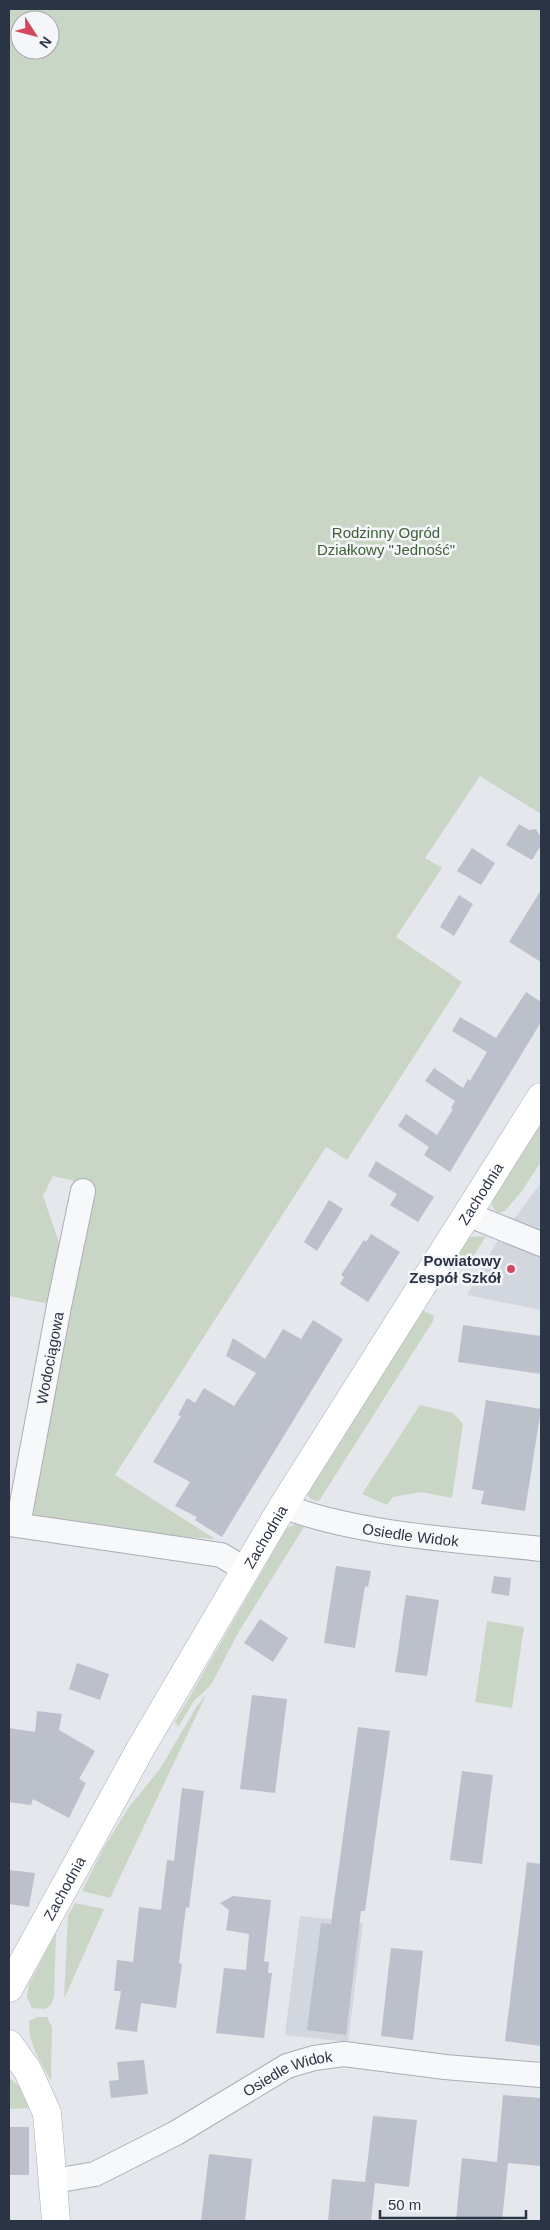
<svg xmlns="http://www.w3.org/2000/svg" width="550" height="2230" viewBox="0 0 550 2230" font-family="Helvetica,sans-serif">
<rect width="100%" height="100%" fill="#e4e7ec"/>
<g fill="#d2d6de">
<polygon points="541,1183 541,1310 467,1295 496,1243"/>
<polygon points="300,1916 363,1923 348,2042 285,2035"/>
</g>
<g fill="#c9d6c5" fill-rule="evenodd">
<path d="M9,9h532v805l-61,-38 -55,82 17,10 -46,69 66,45 -115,178 -21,-13 -211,328 100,64 -171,-13 -15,-12 50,-332 -26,-6 -10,20 18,52 -7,57 -45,-9zM20,20h30v30h-30z"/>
<polygon points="541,1116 541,1162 521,1192 505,1211 497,1213 492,1206 492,1196"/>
<polygon points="486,1236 473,1257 449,1270 433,1296 430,1295 465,1240 470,1237"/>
<path d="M421,1309l13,7 -1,5 -114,180c-8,0 -10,-3 -13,-10z"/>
<polygon points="420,1405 453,1413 463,1424 452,1498 421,1492 393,1497 387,1505 362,1494"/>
<polygon points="295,1524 304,1527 238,1633 211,1685 194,1701 178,1727 175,1722 287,1528"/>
<polygon points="487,1621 524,1627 512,1708 475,1702"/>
<polygon points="206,1695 110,1898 82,1891 103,1849 129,1807 160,1769 197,1706"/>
<polygon points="75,1903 104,1909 64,1999 68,1916"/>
<polygon points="56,1933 54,1996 51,2005 45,2009 32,2008 27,1997 29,1984"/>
<path d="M37,2017h10l5,10 -1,54c-11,-20 -23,-38 -22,-60z"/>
<polygon points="9,2078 22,2088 31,2108 9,2109"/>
</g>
<g fill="#bbc0ca">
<polygon points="519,824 529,830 536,829 541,838 541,845 532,860 506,845"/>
<polygon points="472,848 495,863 481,885 457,871"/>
<polygon points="541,890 541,962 509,942"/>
<polygon points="459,895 473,904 454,936 440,927"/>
<polygon points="526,992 541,1002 541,1022 450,1172 424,1155 429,1147 398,1126 406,1114 437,1135 453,1109 451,1108 455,1101 425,1081 434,1068 463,1088 468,1079 470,1081 487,1052 452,1031 460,1017 496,1038"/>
<polygon points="376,1161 434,1197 418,1222 390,1205 397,1194 368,1176"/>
<polygon points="329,1200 343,1209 317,1251 304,1242"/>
<polygon points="371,1234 400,1252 368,1302 340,1284 344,1277 341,1275 364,1240 366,1242"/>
<polygon points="313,1320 343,1339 222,1537 195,1520 197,1517 175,1506 190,1482 153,1462 181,1416 178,1415 187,1398 195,1403 204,1388 234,1406 256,1373 226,1356 233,1338 265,1359 283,1329 301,1339"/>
<polygon points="463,1325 541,1336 541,1374 458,1362"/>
<polygon points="486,1400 541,1409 525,1511 481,1504 484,1491 472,1489"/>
<polygon points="336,1566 371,1571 368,1587 365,1586 355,1648 324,1643"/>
<polygon points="494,1576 511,1578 509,1596 491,1593"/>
<polygon points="406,1595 439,1600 427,1676 395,1672"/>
<polygon points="260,1619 288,1638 273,1662 244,1643"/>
<polygon points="77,1663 109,1674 100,1700 69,1689"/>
<polygon points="252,1695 287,1699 275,1793 240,1789"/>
<polygon points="37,1711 62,1714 59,1730 95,1751 79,1779 86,1783 69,1818 33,1799 31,1805 9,1802 9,1728 35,1732"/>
<polygon points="358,1727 390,1731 365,1911 361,1911 346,2035 307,2030 321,1923 331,1924"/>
<polygon points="462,1771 493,1775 482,1864 450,1860"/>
<polygon points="182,1788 204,1791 189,1908 186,1907 179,1963 182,1964 176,2008 141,2003 137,2032 115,2029 121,1991 114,1991 117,1960 133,1962 139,1907 161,1910 167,1860 174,1861"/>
<polygon points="527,1862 541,1864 541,2046 505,2041"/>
<polygon points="9,1870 35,1873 29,1907 9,1904"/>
<polygon points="233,1896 271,1900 264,1961 269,1962 268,1973 272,1973 264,2038 216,2033 224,1968 246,1970 249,1934 226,1930 229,1910 220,1903"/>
<polygon points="391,1948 423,1951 413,2040 381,2036"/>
<polygon points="144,2060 148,2094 111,2098 109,2081 119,2080 117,2062"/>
<polygon points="503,2095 541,2098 541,2166 508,2163 502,2221 456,2221 462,2158 497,2162"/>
<polygon points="373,2116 417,2120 409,2187 375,2183 371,2221 328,2221 332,2179 365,2182"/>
<rect x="9" y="2127" width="20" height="48"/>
<polygon points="209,2154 252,2159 245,2221 201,2221"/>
</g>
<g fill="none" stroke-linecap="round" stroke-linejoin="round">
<defs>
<g id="street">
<polyline points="467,1214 541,1244"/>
<path id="s1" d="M283,1506c75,29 178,34 258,43"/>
<polyline points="9,1524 221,1555 246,1570"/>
<path id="s2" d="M18,1525l41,-219 24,-115"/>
<path id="s3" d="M54,2181l41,-7 81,-41 111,-67 27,-8 30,-4 101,13 96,8"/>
</g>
<g id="secondary">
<path id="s4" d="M9,1988l133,-242 141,-240 258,-409"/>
<polyline points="9,2044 28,2071 47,2113 56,2221"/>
</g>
</defs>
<use href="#street" stroke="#a9aeb7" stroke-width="26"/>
<use href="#secondary" stroke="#a9aeb7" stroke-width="29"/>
<use href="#street" stroke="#f7f8fa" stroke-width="24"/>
<use href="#secondary" stroke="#fff" stroke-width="28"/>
</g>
<circle fill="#d1495b" stroke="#f4f6f9" stroke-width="2" cx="511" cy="1269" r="5"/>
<g text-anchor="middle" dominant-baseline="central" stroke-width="5" stroke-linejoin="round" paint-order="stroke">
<g font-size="15" fill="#3f6138" stroke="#f4f6f9">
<text x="386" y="532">Rodzinny Ogród<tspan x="386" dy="17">Działkowy "Jedność"</tspan></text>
</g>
<g font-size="15" fill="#2b3445" stroke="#f4f6f9">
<text stroke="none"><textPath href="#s4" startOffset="924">Zachodnia</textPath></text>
<text stroke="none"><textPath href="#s2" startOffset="170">Wodociągowa</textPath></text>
<text stroke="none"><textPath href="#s1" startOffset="131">Osiedle Widok</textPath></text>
<text stroke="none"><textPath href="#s4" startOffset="519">Zachodnia</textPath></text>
<text stroke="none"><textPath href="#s4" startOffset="114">Zachodnia</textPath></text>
<text stroke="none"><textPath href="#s3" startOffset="260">Osiedle Widok</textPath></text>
</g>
<g font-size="15" font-weight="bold" fill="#2b3445" stroke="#f4f6f9" text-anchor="end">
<text x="501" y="1260">Powiatowy<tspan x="501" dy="17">Zespół Szkół</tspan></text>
</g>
</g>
<rect width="550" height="2230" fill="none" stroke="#2b3445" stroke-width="20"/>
<g transform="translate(35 35) rotate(126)"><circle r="24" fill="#f4f6f9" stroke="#a4a8b1"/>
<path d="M0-4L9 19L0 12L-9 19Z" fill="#d1495b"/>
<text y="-8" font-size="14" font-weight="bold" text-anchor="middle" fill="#2b3445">N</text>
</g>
<path d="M380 2210v8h146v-8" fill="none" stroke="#2b3445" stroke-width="2.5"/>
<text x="388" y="2210" font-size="15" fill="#2b3445" stroke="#f4f6f9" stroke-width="4" paint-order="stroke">50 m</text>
</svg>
